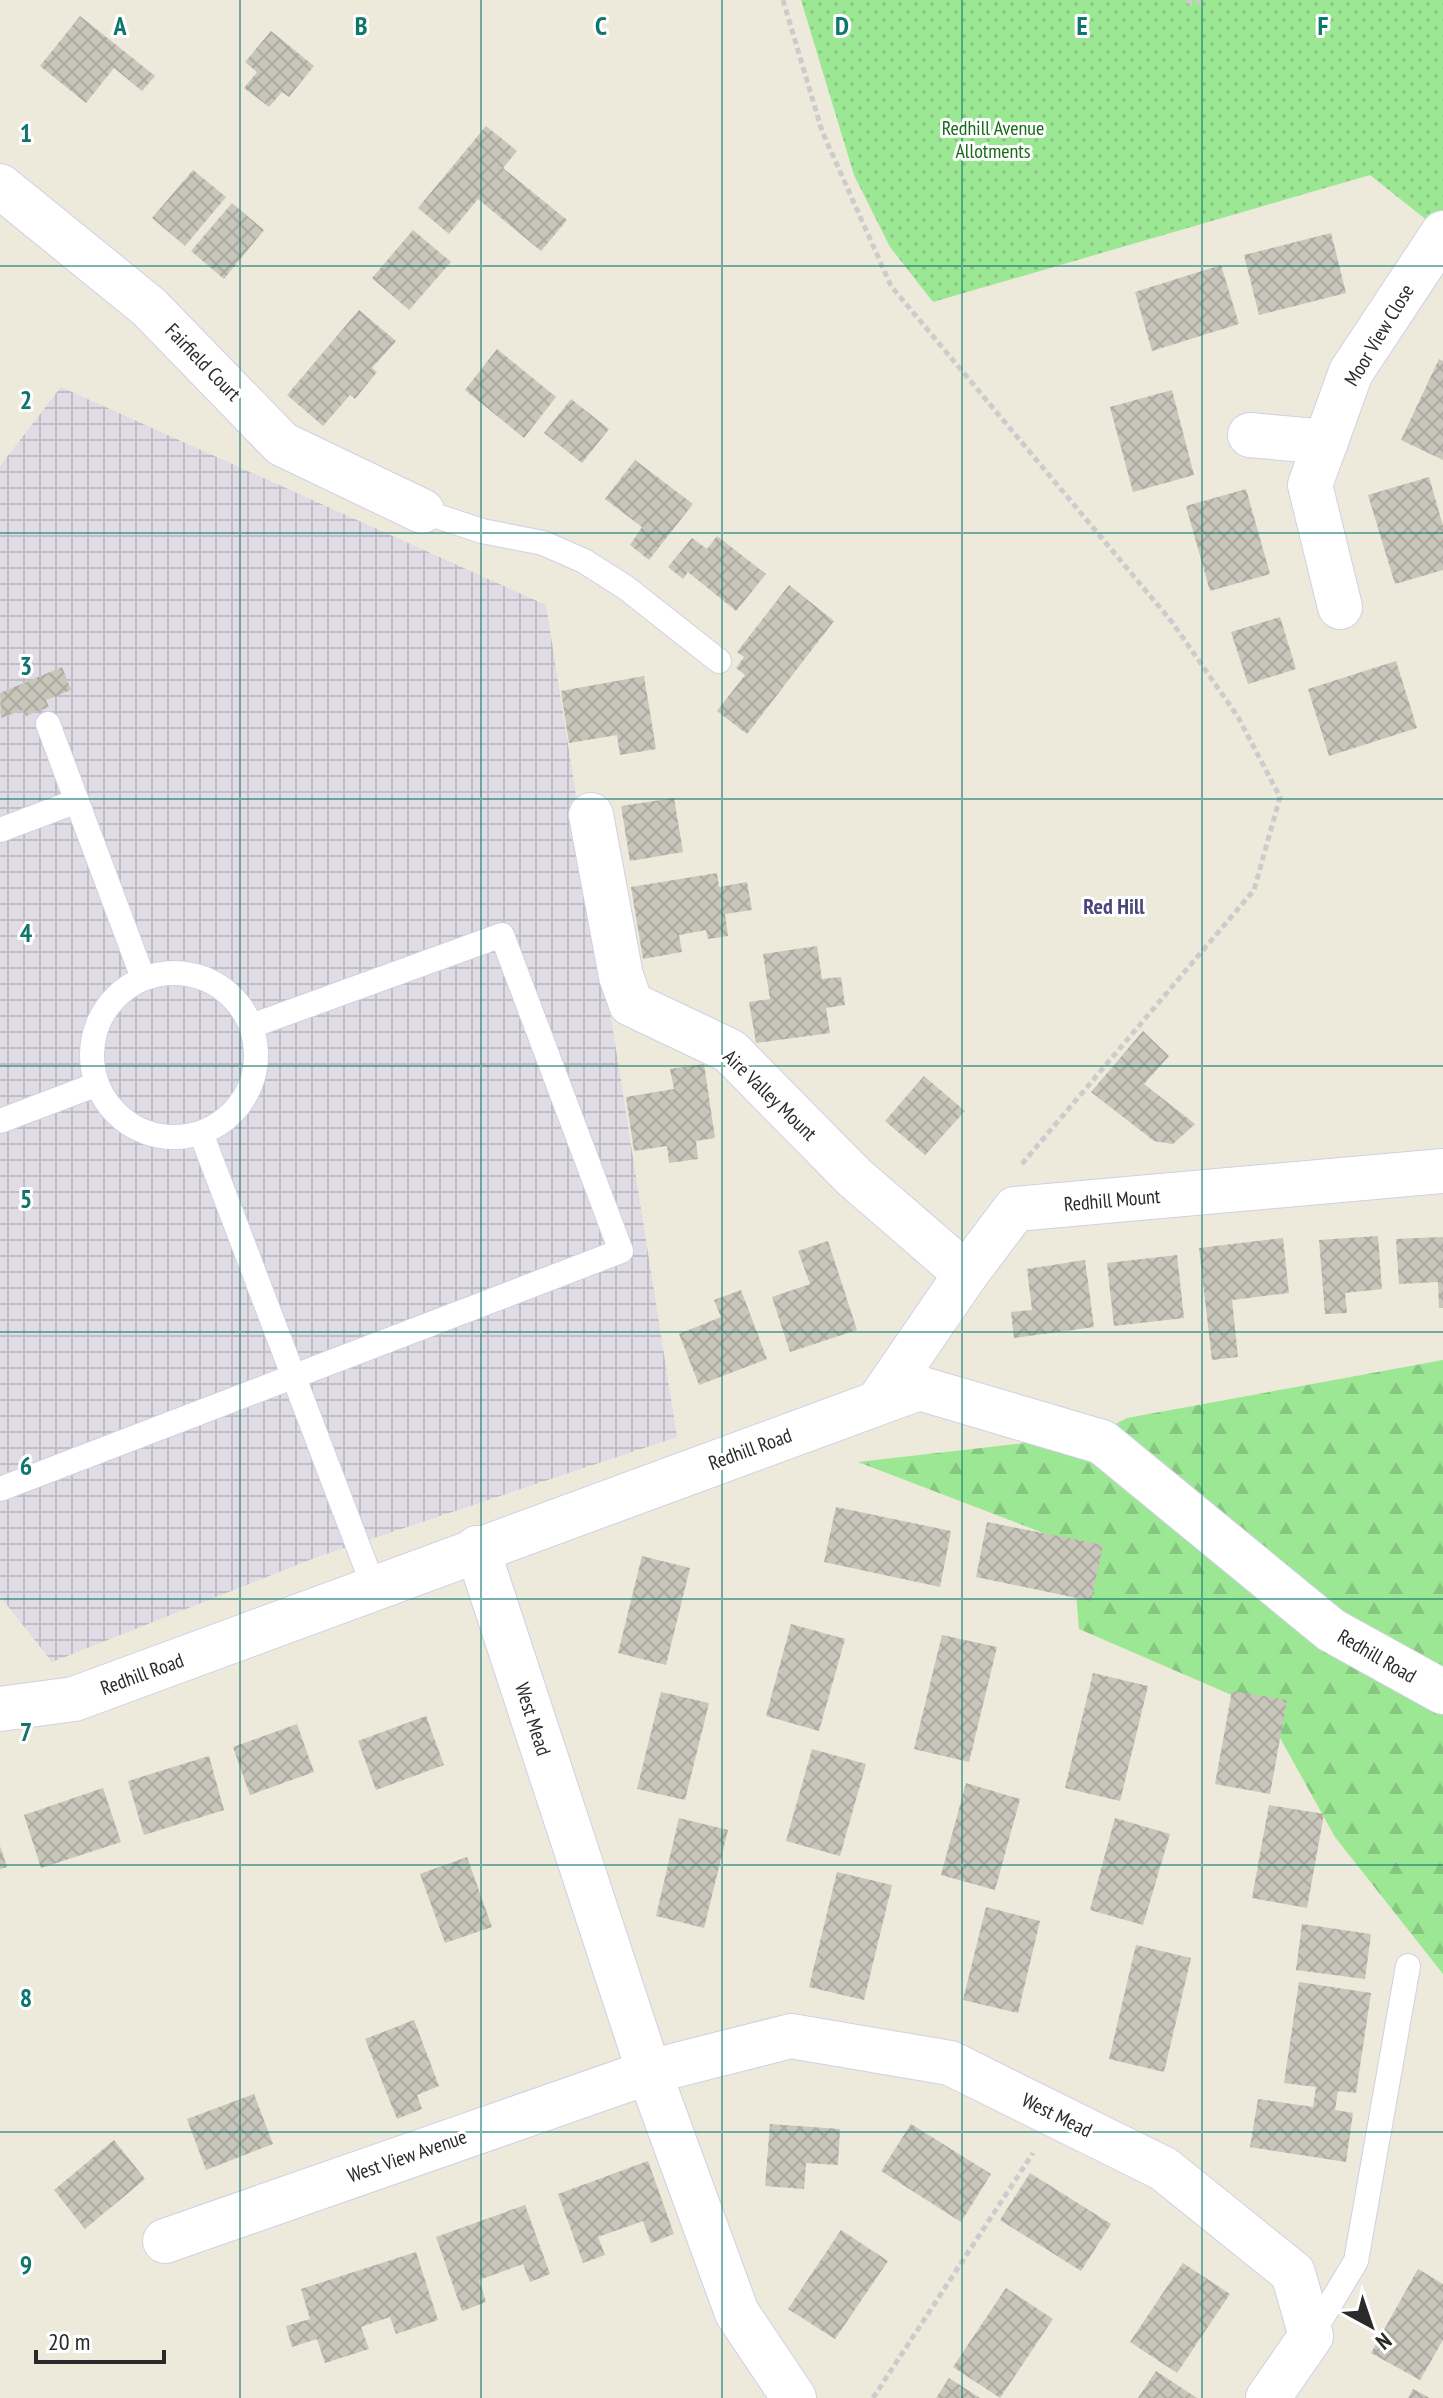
<svg xmlns="http://www.w3.org/2000/svg" width="1443" height="2398" viewBox="0 0 1443 2398" font-family="'PT Sans Narrow',sans-serif">
<defs>
<pattern id="industrial-grid" width="8" height="8" patternUnits="userSpaceOnUse" patternTransform="scale(2)"><rect width="8" height="8" fill="#e0dce5"/><path d="M0 4h8M4 0v8" fill="none" stroke="#c0bdc5"/></pattern>
<pattern id="forest-firs" width="22" height="20" patternUnits="userSpaceOnUse" patternTransform="scale(2)"><rect width="22" height="20" fill="#9ce794"/><path d="M5 1l3.5 6h-7zM16 11l3.5 6h-7z" fill="#87c680"/></pattern>
<pattern id="park-dots" width="8" height="8" patternUnits="userSpaceOnUse" patternTransform="scale(2)"><rect width="8" height="8" fill="#9ce794"/><path d="M2 2h.1M6 6h.1" fill="none" stroke="#87c680" stroke-width="1.8" stroke-linecap="round"/></pattern>
<pattern id="building-cross-hatch" width="8" height="8" patternUnits="userSpaceOnUse" patternTransform="scale(2)"><rect width="8" height="8" fill="#c8c6ba"/><path d="M0 0l8 8M0 8l8-8" fill="none" stroke="#acaaa0"/></pattern>
</defs>
<rect width="100%" height="100%" fill="#ede9db"/>
<polygon fill="url(#industrial-grid)" points="61,387 546,605 677,1437 317,1557 52,1662 0,1596 0,466"/>
<polygon fill="url(#forest-firs)" points="1443,1360 1443,1974 1335,1837 1264,1709 1079,1629 1072,1544 858,1462 1094,1435 1127,1418"/>
<polygon fill="url(#park-dots)" points="801,0 1443,0 1443,233 1370,175 933,302 890,247 854,175"/>
<g fill="url(#building-cross-hatch)">
<polygon points="80,16 155,76 142,91 114,68 86,103 40,66"/>
<polygon points="271,31 314,66 289,97 282,92 269,107 244,88 257,72 245,62"/>
<polygon points="486,126 517,151 503,168 567,220 541,251 478,199 449,234 418,208"/>
<polygon points="193,170 226,197 185,246 152,218"/>
<polygon points="232,203 264,230 224,279 191,251"/>
<polygon points="413,230 451,262 409,310 372,278"/>
<polygon points="1331,233 1346,293 1259,315 1244,255"/>
<polygon points="1221,265 1239,324 1152,351 1135,292"/>
<polygon points="359,310 396,341 372,368 377,372 355,399 350,395 323,426 287,395"/>
<polygon points="497,349 556,397 524,438 465,390"/>
<polygon points="1439,359 1443,361 1443,460 1401,440"/>
<polygon points="1172,390 1194,475 1133,492 1110,407"/>
<polygon points="571,399 609,429 582,463 544,433"/>
<polygon points="635,460 693,504 649,560 630,545 642,527 605,499"/>
<polygon points="1429,477 1443,526 1443,570 1395,584 1368,495"/>
<polygon points="1246,489 1270,574 1210,591 1186,506"/>
<polygon points="717,536 766,574 736,611 688,572 683,579 668,567 692,538 707,549"/>
<polygon points="789,585 834,621 747,734 717,711 745,675 736,668 744,657 737,652"/>
<polygon points="1280,617 1296,669 1248,684 1231,632"/>
<polygon points="1396,661 1417,728 1329,756 1308,689"/>
<polygon points="62,667 71,690 46,700 49,707 26,716 23,710 1,718 0,693"/>
<polygon points="644,676 656,749 620,755 617,735 569,743 561,691"/>
<polygon points="674,798 683,852 630,861 621,806"/>
<polygon points="717,873 719,887 747,882 752,910 725,914 728,936 708,939 706,930 679,935 682,952 643,959 631,887"/>
<polygon points="817,946 822,979 841,977 845,1005 826,1008 830,1033 756,1043 749,1002 770,999 763,954"/>
<polygon points="1143,1031 1169,1056 1144,1084 1195,1124 1173,1144 1154,1141 1091,1092"/>
<polygon points="704,1064 715,1138 696,1141 698,1159 669,1163 667,1146 634,1151 626,1097 674,1089 670,1069"/>
<polygon points="924,1076 965,1111 925,1155 885,1121"/>
<polygon points="1378,1236 1382,1289 1345,1293 1347,1313 1325,1314 1319,1240"/>
<polygon points="1443,1237 1443,1308 1439,1308 1438,1282 1399,1284 1396,1239"/>
<polygon points="1283,1238 1289,1293 1232,1300 1238,1357 1212,1360 1199,1248"/>
<polygon points="828,1241 857,1330 790,1352 772,1297 810,1284 798,1251"/>
<polygon points="1177,1255 1184,1318 1114,1326 1107,1263"/>
<polygon points="1085,1260 1094,1327 1014,1338 1011,1312 1032,1310 1027,1269"/>
<polygon points="741,1290 767,1359 699,1385 679,1334 721,1317 714,1300"/>
<polygon points="836,1507 951,1531 940,1587 824,1562"/>
<polygon points="987,1522 1103,1545 1091,1601 976,1577"/>
<polygon points="642,1556 690,1568 666,1665 618,1653"/>
<polygon points="791,1624 845,1639 819,1731 766,1716"/>
<polygon points="942,1635 997,1647 969,1762 914,1749"/>
<polygon points="1093,1673 1148,1686 1120,1801 1065,1788"/>
<polygon points="1232,1691 1287,1700 1270,1794 1215,1784"/>
<polygon points="661,1692 709,1703 685,1800 637,1789"/>
<polygon points="426,1716 444,1765 376,1790 358,1741"/>
<polygon points="297,1724 314,1772 250,1795 233,1747"/>
<polygon points="812,1749 866,1764 840,1856 786,1841"/>
<polygon points="209,1756 224,1810 144,1835 128,1781"/>
<polygon points="966,1783 1020,1799 995,1890 941,1875"/>
<polygon points="103,1788 121,1842 41,1868 24,1815"/>
<polygon points="1269,1805 1324,1814 1307,1908 1252,1898"/>
<polygon points="679,1818 728,1830 704,1928 656,1916"/>
<polygon points="1115,1818 1170,1834 1143,1925 1090,1910"/>
<polygon points="0,1846 7,1867 0,1869"/>
<polygon points="467,1857 492,1927 445,1943 420,1874"/>
<polygon points="837,1872 892,1885 864,2000 809,1987"/>
<polygon points="986,1907 1040,1921 1018,2013 963,2000"/>
<polygon points="1302,1924 1371,1934 1365,1979 1296,1970"/>
<polygon points="1136,1945 1191,1958 1164,2072 1109,2059"/>
<polygon points="1299,1982 1371,1993 1356,2093 1338,2091 1335,2110 1353,2113 1346,2162 1250,2147 1258,2099 1313,2107 1316,2087 1284,2083"/>
<polygon points="414,2020 439,2086 417,2095 422,2109 397,2119 365,2039"/>
<polygon points="254,2094 273,2144 206,2170 187,2119"/>
<polygon points="770,2124 840,2129 838,2165 806,2163 804,2189 765,2186"/>
<polygon points="911,2124 991,2174 961,2222 881,2171"/>
<polygon points="114,2140 145,2179 85,2229 54,2190"/>
<polygon points="648,2161 674,2234 651,2243 643,2221 598,2237 605,2255 583,2263 558,2194"/>
<polygon points="1030,2173 1111,2224 1081,2271 1000,2220"/>
<polygon points="525,2205 550,2274 530,2282 523,2264 479,2280 486,2302 462,2311 436,2237"/>
<polygon points="841,2230 888,2261 835,2339 788,2309"/>
<polygon points="416,2252 438,2320 396,2334 390,2317 361,2327 369,2349 325,2363 317,2339 292,2347 286,2326 310,2319 301,2289"/>
<polygon points="1183,2263 1230,2294 1177,2373 1130,2342"/>
<polygon points="1418,2269 1443,2284 1443,2340 1420,2380 1371,2353"/>
<polygon points="1006,2288 1053,2319 1000,2398 953,2367"/>
<polygon points="1156,2371 1197,2398 1138,2398"/>
<polygon points="949,2378 980,2398 936,2398"/>
<polygon points="1413,2389 1430,2398 1408,2398"/>
</g>
<g fill="none" stroke-linecap="round" stroke-linejoin="round">
<defs>
<g id="service">
<polyline points="422,511 482,531 543,543 584,561 625,587 719,661"/>
<polyline points="48,724 143,978"/>
<polyline points="0,830 77,801"/>
<circle cx="174" cy="1055" r="82"/>
<polyline points="0,1121 95,1085"/>
<polyline points="201,1133 374,1588"/>
<polyline points="0,1489 621,1251 502,935 251,1026"/>
<polyline points="1311,2336 1356,2261 1408,1966"/>
</g>
<g id="minor">
<polyline points="0,186 149,307 282,444 422,511"/>
<polyline points="1250,435 1326,442"/>
<polyline points="1340,607 1310,485 1351,372 1443,233"/>
<polyline points="591,815 621,976 631,1004 730,1051 854,1177 966,1274"/>
<polyline points="879,1401 966,1274 1015,1209 1443,1171"/>
<polyline points="477,1548 649,2072 737,2313 794,2398"/>
<polyline points="0,1709 74,1699 919,1388 1102,1442 1331,1630 1443,1692"/>
<polyline points="165,2241 649,2072 791,2036 950,2063 1164,2169 1293,2273 1311,2336 1268,2398"/>
</g>
</defs>
<use href="#service" stroke="#d1d0e4" stroke-width="26"/>
<use href="#minor" stroke="#d1d0e4" stroke-width="46"/>
<g stroke="#ccc" stroke-width="5" stroke-dasharray="6 4" stroke-linecap="butt">
<polyline points="783,0 822,131 891,286 1172,622 1238,717 1280,797 1254,890 1021,1165"/>
<polyline points="1187,0 1192,3 1204,0"/>
<polyline points="873,2398 1033,2153"/>
</g>
<use href="#service" stroke="#fff" stroke-width="24"/>
<use href="#minor" stroke="#fff" stroke-width="44"/>
</g>
<path fill="none" stroke="#0f766e" stroke-width="2" stroke-opacity="0.55" d="M240,0v2398M481,0v2398M722,0v2398M962,0v2398M1202,0v2398M0,266h1443M0,533h1443M0,799h1443M0,1066h1443M0,1332h1443M0,1599h1443M0,1865h1443M0,2132h1443"/>
<g text-anchor="middle" dominant-baseline="central" stroke-width="6" stroke-linejoin="round" paint-order="stroke">
<g font-size="20" fill="#166b18" stroke="#fff">
<text x="993" y="128">Redhill Avenue<tspan x="993" dy="23">Allotments</tspan></text>
</g>
<g font-size="20" fill="#2a2a2a" stroke="#fff">
<text transform="translate(1379 335) rotate(-59)">Moor View Close</text>
<text transform="translate(203 362) rotate(46)">Fairfield Court</text>
<text transform="translate(770 1095) rotate(44)">Aire Valley Mount</text>
<text transform="translate(1112 1200) rotate(-5)">Redhill Mount</text>
<text transform="translate(750 1449) rotate(-20)">Redhill Road</text>
<text transform="translate(1377 1656) rotate(30)">Redhill Road</text>
<text transform="translate(142 1674) rotate(-20)">Redhill Road</text>
<text transform="translate(533 1719) rotate(72)">West Mead</text>
<text transform="translate(1057 2115) rotate(26)">West Mead</text>
<text transform="translate(407 2156) rotate(-19)">West View Avenue</text>
</g>
<g font-size="22" font-weight="bold" fill="#4a477d" stroke="#fff">
<text x="1114" y="906">Red Hill</text>
</g>
</g>
<g font-size="26" text-anchor="middle" font-weight="bold" fill="#0f766e" stroke="#fff" stroke-width="6" stroke-linejoin="round" paint-order="stroke">
<text x="120" y="35">A</text>
<text x="361" y="35">B</text>
<text x="601" y="35">C</text>
<text x="842" y="35">D</text>
<text x="1082" y="35">E</text>
<text x="1323" y="35">F</text>
<text x="26" y="142">1</text>
<text x="26" y="409">2</text>
<text x="26" y="675">3</text>
<text x="26" y="942">4</text>
<text x="26" y="1208">5</text>
<text x="26" y="1475">6</text>
<text x="26" y="1741">7</text>
<text x="26" y="2007">8</text>
<text x="26" y="2274">9</text>
</g>
<g transform="translate(1371 2326) rotate(140)" stroke="#ffffff" stroke-width="6" paint-order="stroke">
<path d="M0-6L14 30L0 20L-14 30Z" fill="#2a2a2a"/>
<text y="-12" font-size="22" font-weight="bold" text-anchor="middle" fill="#2a2a2a">N</text>
</g>
<path d="M36 2350v12h128v-12" fill="none" stroke="#2a2a2a" stroke-width="4"/>
<text x="48" y="2350" font-size="24" fill="#2a2a2a" stroke="#ffffff" stroke-width="6" paint-order="stroke">20 m</text>
</svg>
